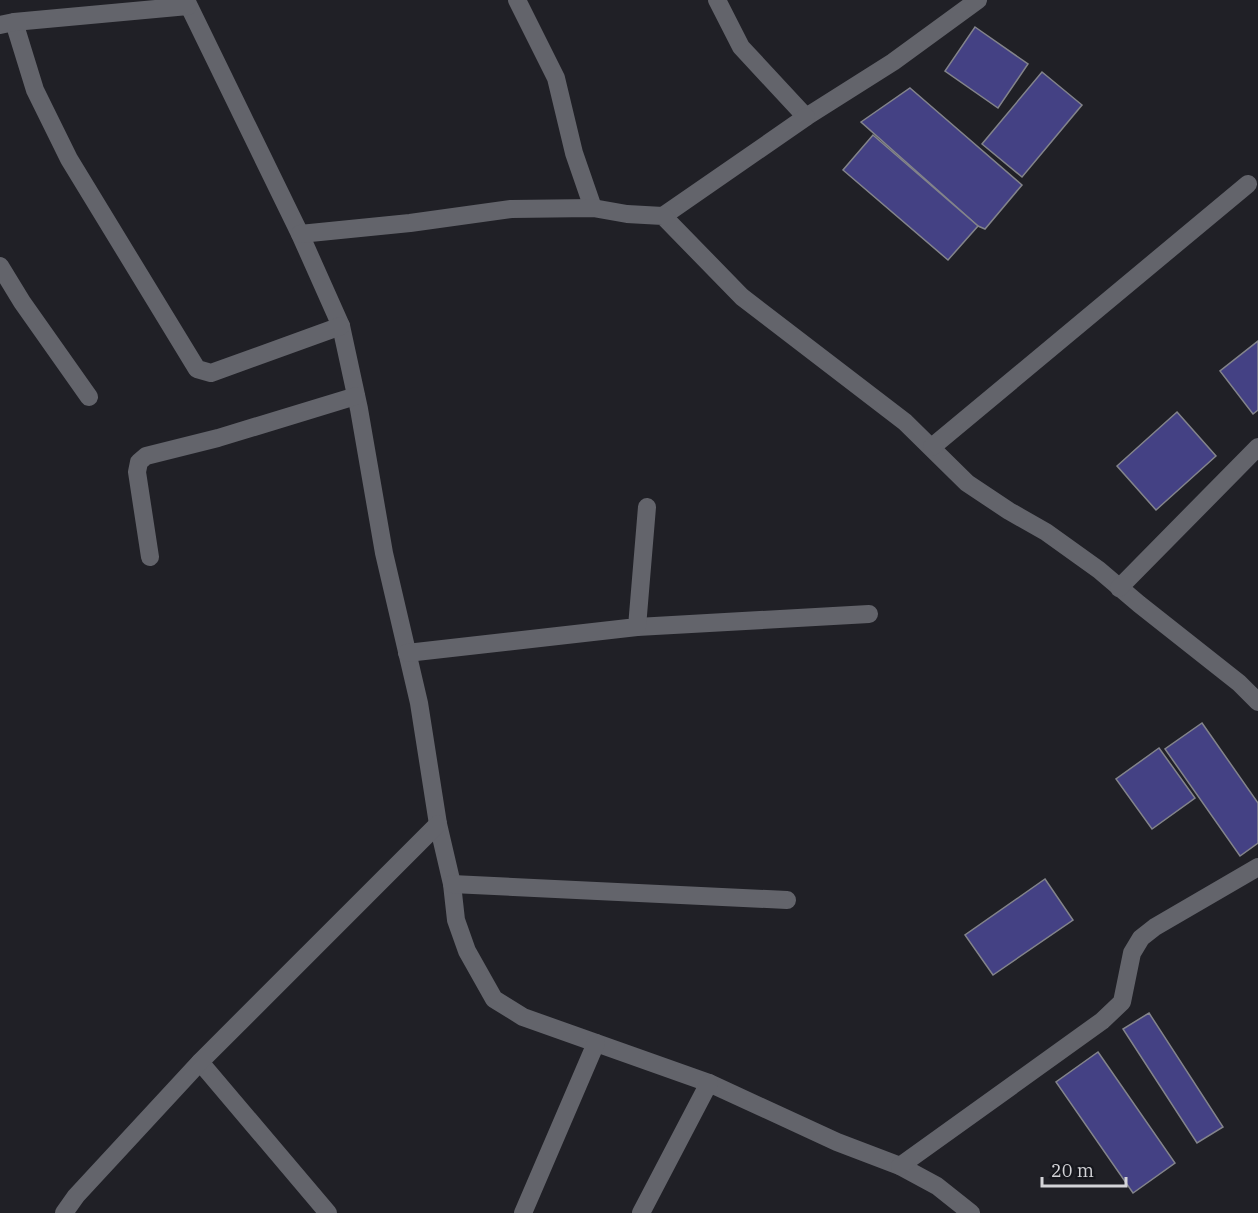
<svg xmlns="http://www.w3.org/2000/svg" width="1258" height="1213" viewBox="0 0 1258 1213" font-family="'IBM Plex Serif',serif">
<rect width="100%" height="100%" fill="#202026"/>
<g fill="#444184" stroke="#83848b" stroke-width="1.5">
<polygon points="975,27 1028,64 998,108 945,71"/>
<polygon points="1042,72 1082,105 1022,177 982,144"/>
<polygon points="910,88 1022,185 985,229 978,226 861,122"/>
<polygon points="873,135 978,226 948,260 843,170"/>
<polygon points="1258,341 1258,410 1253,414 1220,371"/>
<polygon points="1177,412 1216,456 1156,510 1117,466"/>
<polygon points="1202,723 1258,803 1258,843 1240,856 1165,749"/>
<polygon points="1159,748 1195,798 1152,829 1116,779"/>
<polygon points="1045,879 1073,920 993,975 965,935"/>
<polygon points="1149,1013 1223,1127 1197,1143 1123,1029"/>
<polygon points="1098,1052 1175,1163 1133,1193 1056,1082"/>
</g>
<g fill="none" stroke-linecap="round" stroke-linejoin="round">
<g stroke="#63646b" stroke-width="18">
<polyline points="186,0 300,234 341,326 359,409 384,553 419,703 438,824 452,884 456,920 467,951 494,999 523,1017 709,1083 837,1142 900,1166 937,1186 971,1213"/>
<polyline points="517,0 556,78 574,153 593,208"/>
<polyline points="717,0 741,47 806,117 893,62 978,0"/>
<polyline points="14,22 35,90 69,159 197,369 211,373 341,326"/>
<polyline points="0,25 14,22 188,6"/>
<polyline points="663,216 806,117"/>
<polyline points="300,234 410,223 511,209 593,208 627,214 663,216 742,297 905,422 967,483 1009,511 1046,532 1099,570 1139,604 1239,683 1258,702"/>
<polyline points="0,266 22,302 89,397"/>
<polyline points="932,447 1248,184"/>
<polyline points="150,557 137,472 139,462 146,456 218,438 356,396"/>
<polyline points="1119,588 1258,447"/>
<polyline points="637,627 869,614"/>
<polyline points="407,653 637,627 647,507"/>
<polyline points="452,884 787,900"/>
<polyline points="200,1062 328,1213"/>
<polyline points="900,1166 1102,1021 1122,1002 1132,953 1141,938 1155,927 1258,867"/>
<polyline points="64,1213 76,1196 200,1062 438,824"/>
<polyline points="523,1213 596,1043"/>
<polyline points="641,1213 709,1083"/>
</g>
</g>
<path d="M1042 1177v9h84v-9" fill="none" stroke="#d4d4d8" stroke-width="3"/>
<text x="1051" y="1177" font-size="18" fill="#d4d4d8" stroke="#16171d" stroke-width="4.5" paint-order="stroke">20 m</text>
</svg>
